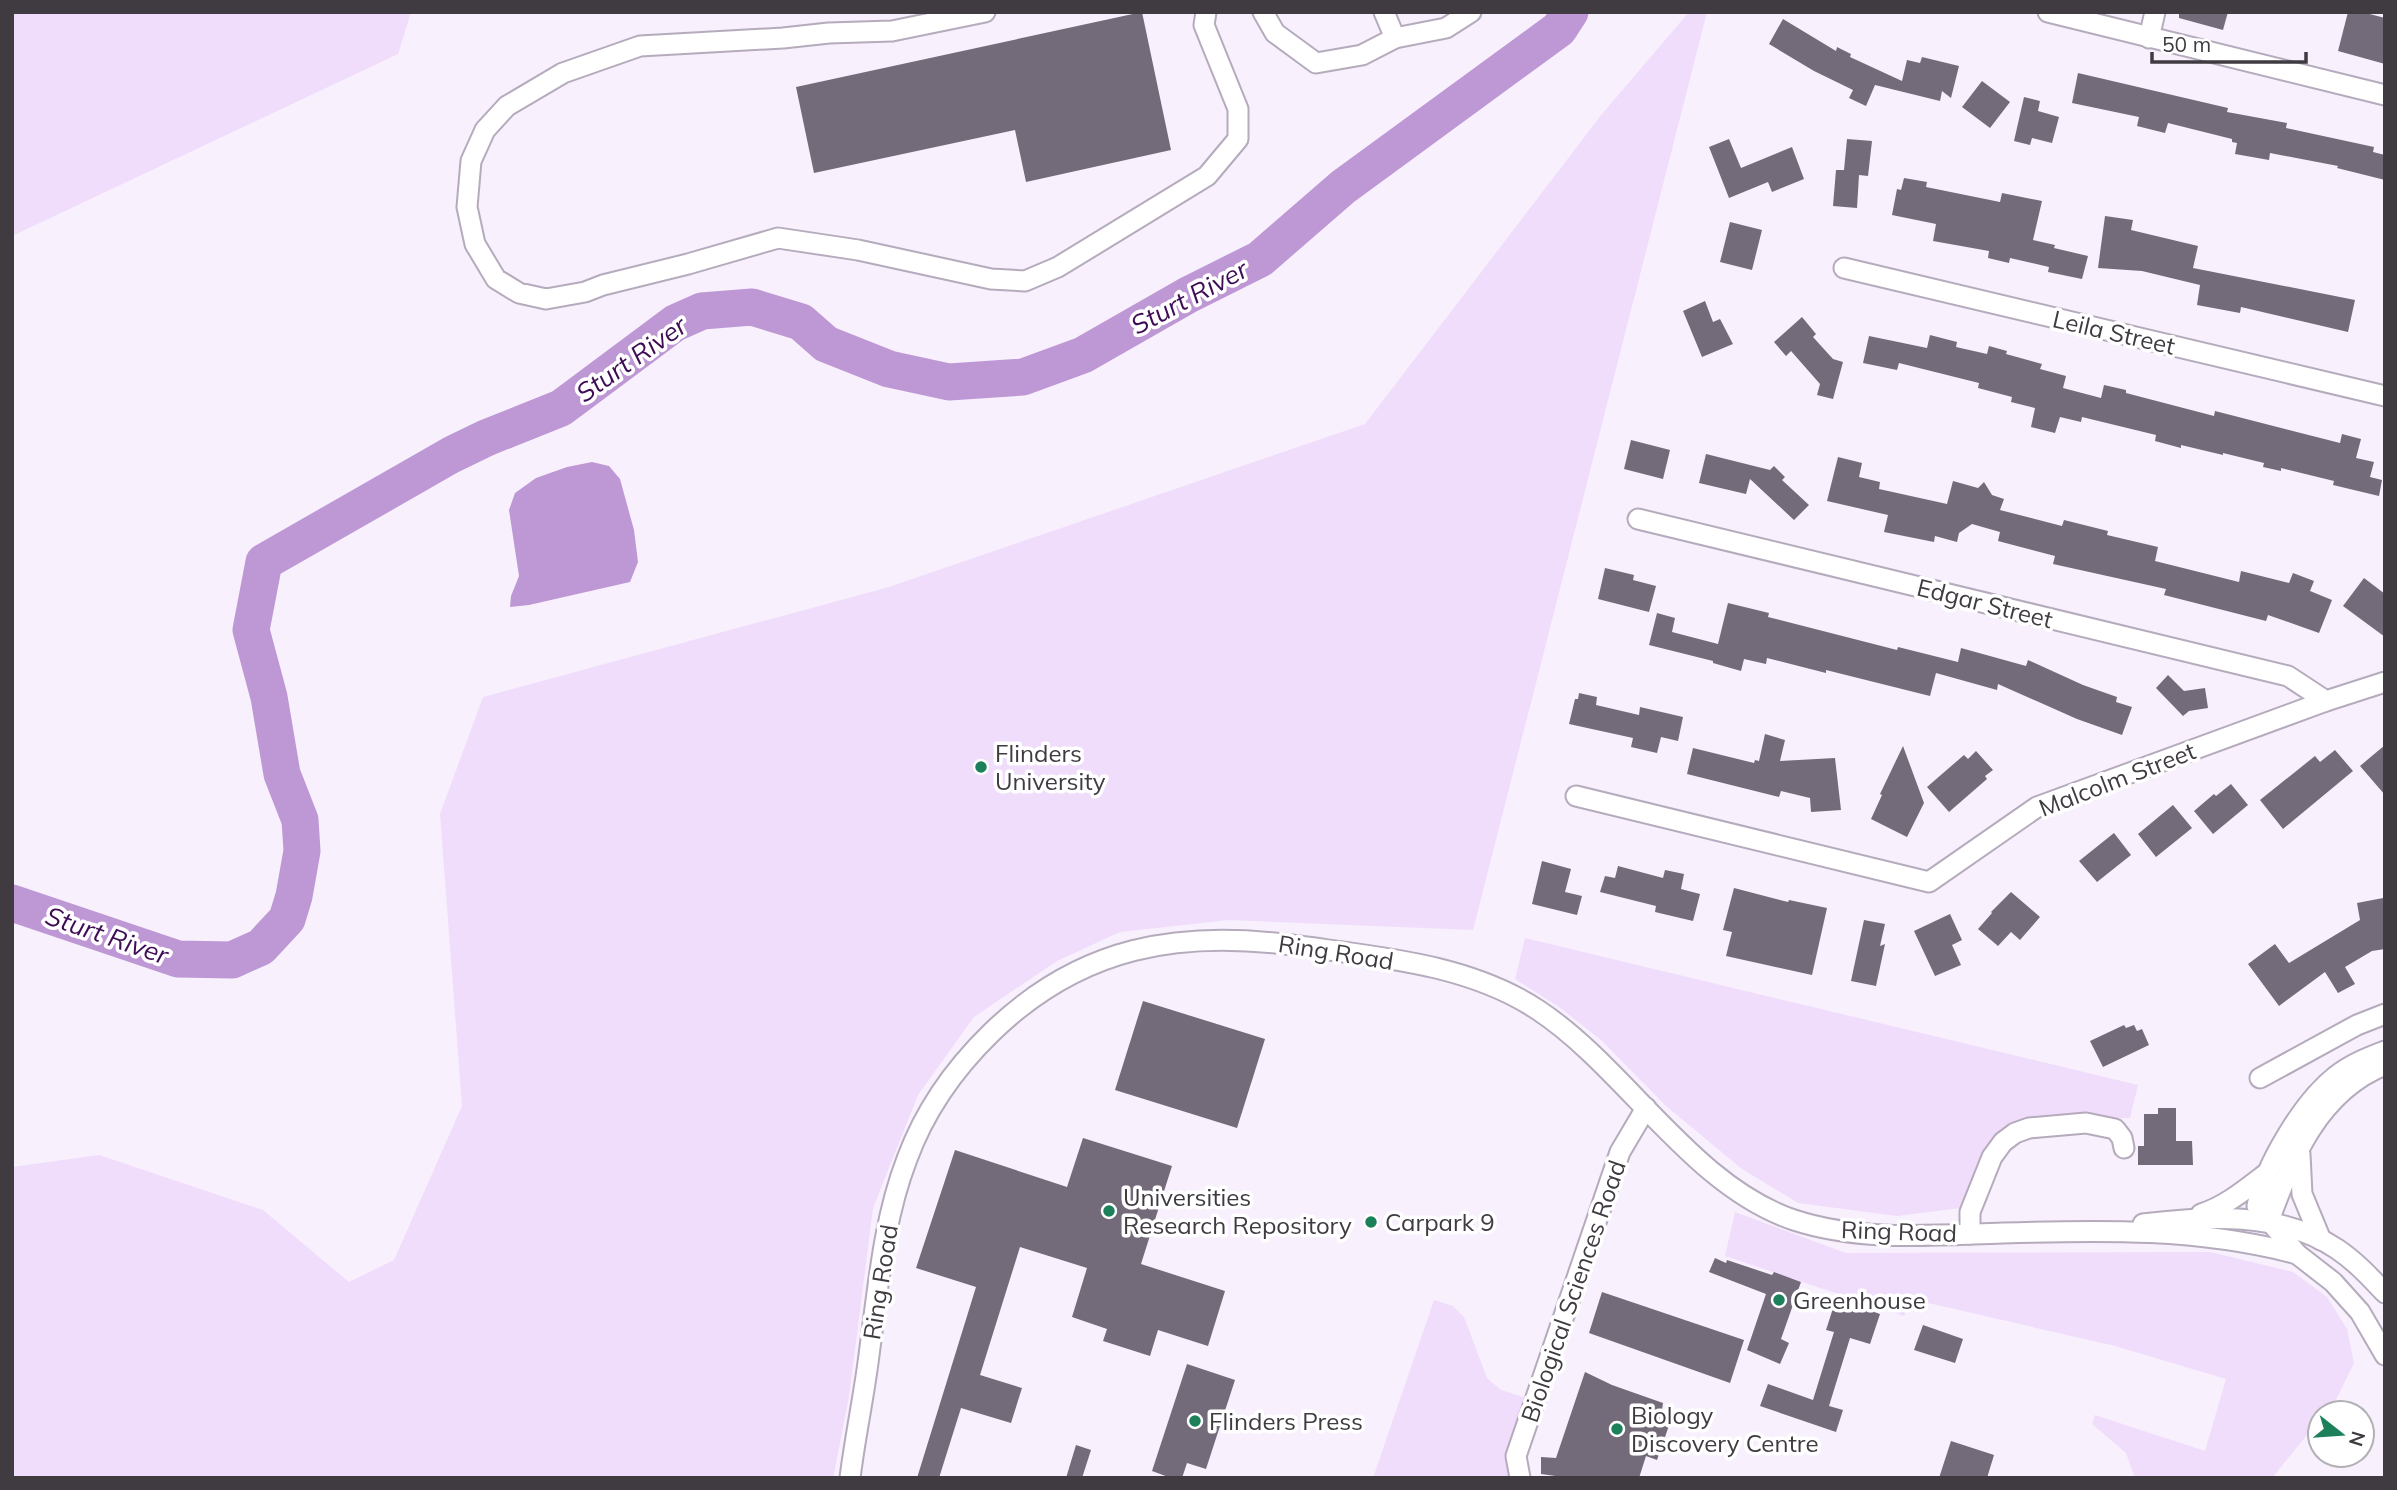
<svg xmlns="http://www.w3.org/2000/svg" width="2397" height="1490" viewBox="0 0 2397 1490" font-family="Mulish,sans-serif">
<rect width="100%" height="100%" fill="#f8f0fd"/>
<g fill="#f0ddfb">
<polygon points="12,12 411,12 398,54 12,236"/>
<polygon points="1689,12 1707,12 1473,930 1229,920 1120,932 1057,961 974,1017 918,1095 873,1208 849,1397 833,1478 12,1478 12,1167 99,1155 263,1210 349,1282 394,1260 462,1106 440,814 483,697 889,587 1365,424 1602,114"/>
<polygon points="1525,938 2138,1085 2130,1118 2019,1122 1997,1137 1961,1208 1897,1216 1798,1203 1742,1169 1666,1106 1601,1040 1559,1007 1515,979"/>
<polygon points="1735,1212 1846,1253 2210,1252 2293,1272 2327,1297 2347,1329 2354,1363 2335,1402 2326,1413 2320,1413 2320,1419 2272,1478 2135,1478 2126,1453 2092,1424 2095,1415 2205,1451 2226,1379 2115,1346 1911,1299 1904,1316 1725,1256"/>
<polygon points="1434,1300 1453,1306 1464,1317 1487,1378 1501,1390 1535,1401 1520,1478 1373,1478"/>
</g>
<polygon fill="#be98d5" points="592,462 609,466 620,479 634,530 638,562 630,582 529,605 510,607 511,596 519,576 509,510 515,493 536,478 567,467"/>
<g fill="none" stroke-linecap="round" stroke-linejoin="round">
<polyline stroke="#be98d5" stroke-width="37" points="12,903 178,959 232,960 261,947 287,919 294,896 302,851 300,820 282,774 269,697 251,630 264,562 451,455 486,438 561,408 675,323 702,311 752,307 801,322 826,344 889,369 949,382 1023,377 1083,355 1188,295 1260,259 1343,187 1559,29 1570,12"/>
</g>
<g fill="#746b7a">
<polygon points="1142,12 1171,150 1026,182 1015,130 814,173 796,87"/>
<polygon points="2179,12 2228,12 2223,30 2179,18"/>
<polygon points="2348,12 2362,12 2385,18 2385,64 2338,51"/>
<polygon points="1783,19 1836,51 1837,47 1851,54 1850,57 1902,81 1907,60 1920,63 1922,57 1959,66 1951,98 1942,91 1940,101 1875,85 1866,106 1849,98 1853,90 1814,71 1769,44"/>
<polygon points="2078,73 2228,108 2227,112 2287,123 2286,128 2374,147 2373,152 2385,155 2385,180 2337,168 2338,166 2270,153 2269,160 2235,154 2237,143 2232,142 2232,139 2168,123 2165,133 2137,126 2139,117 2072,103"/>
<polygon points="1982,81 2010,102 1990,128 1962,107"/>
<polygon points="2024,97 2040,101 2038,111 2059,117 2052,143 2032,138 2030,145 2014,141"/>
<polygon points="1729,139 1741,168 1792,147 1804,179 1772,192 1768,182 1729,198 1709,147"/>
<polygon points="1847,139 1872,141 1868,176 1859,175 1857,208 1833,206 1836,170 1844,170"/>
<polygon points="1904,178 1927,182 1926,187 2000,202 2002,193 2042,201 2033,240 2055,245 2054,248 2088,256 2082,279 2048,272 2049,267 2010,258 2009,263 1988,258 1989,251 1933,241 1936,224 1892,215 1897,189 1901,190"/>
<polygon points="2105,216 2133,220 2131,230 2198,246 2193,268 2355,300 2348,332 2241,307 2240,313 2197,305 2200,285 2142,271 2098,268"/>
<polygon points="1730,222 1762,230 1752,270 1720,262"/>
<polygon points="1705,301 1713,322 1720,319 1733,344 1702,357 1683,311"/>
<polygon points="1802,317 1816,334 1813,337 1833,359 1843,362 1833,399 1817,395 1820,384 1791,351 1786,356 1774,342"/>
<polygon points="1930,335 1957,342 1956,347 1987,354 1989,346 2007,351 2006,354 2042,364 2040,369 2066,376 2063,388 2101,398 2104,385 2126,390 2126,393 2214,416 2215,411 2340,443 2342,434 2361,439 2356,458 2374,462 2370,477 2382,480 2379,496 2333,485 2334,481 2281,468 2281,471 2263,467 2264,463 2223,453 2223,455 2181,445 2181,448 2155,441 2156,435 2082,417 2081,422 2060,417 2055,433 2031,427 2035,408 2011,402 2012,397 1978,388 1979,383 1899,363 1897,370 1863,363 1869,336 1927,348"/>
<polygon points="1631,440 1670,450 1663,479 1624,469"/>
<polygon points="1706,454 1770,470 1774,466 1785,477 1782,480 1809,505 1794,520 1750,479 1746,494 1699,483"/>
<polygon points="1838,457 1862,463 1859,477 1880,482 1879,489 1947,504 1953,481 1978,488 1984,482 1992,495 2004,499 2000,510 2062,526 2064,520 2108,531 2107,535 2158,547 2155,561 2239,582 2241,571 2289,583 2293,573 2314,581 2310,591 2332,600 2319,633 2268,615 2266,621 2164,595 2166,589 2053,564 2055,556 1998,541 2000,532 1972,524 1959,533 1957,542 1935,536 1934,542 1884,532 1888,515 1827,501"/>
<polygon points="1605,568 1634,575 1633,580 1656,586 1649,612 1598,599"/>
<polygon points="2364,578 2385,594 2385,637 2343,606"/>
<polygon points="1728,603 1769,613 1768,617 1897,650 1898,647 1958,662 1961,648 2026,666 2028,660 2083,685 2117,697 2116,702 2132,707 2122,735 2077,719 1998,684 1997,690 1936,673 1930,696 1826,670 1826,673 1767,658 1766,664 1744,659 1741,671 1713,663 1713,661 1649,645 1657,613 1675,618 1672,632 1718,644"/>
<polygon points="2168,675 2184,691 2205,688 2208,708 2189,711 2183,716 2156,688"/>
<polygon points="1579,693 1597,697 1596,705 1639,715 1640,707 1683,717 1678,741 1661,737 1657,753 1631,747 1633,738 1569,724 1575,699 1578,699"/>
<polygon points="1765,734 1785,740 1780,761 1835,758 1841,810 1811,812 1810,798 1781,791 1779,797 1687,774 1693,748 1754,763 1755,760 1759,761"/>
<polygon points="2385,745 2385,795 2360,766"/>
<polygon points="1903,746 1924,803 1907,837 1871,819 1882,795 1880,794"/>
<polygon points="2335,750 2353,771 2283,829 2260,800 2315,756 2320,762"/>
<polygon points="1976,751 1993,770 1985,776 1987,779 1949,812 1927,787 1964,755 1968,759"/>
<polygon points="2231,784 2248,805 2213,834 2194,811 2214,794 2216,796"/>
<polygon points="2173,805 2192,828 2156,857 2138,834"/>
<polygon points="2114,833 2131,855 2097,882 2079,861"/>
<polygon points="1542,861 1571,869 1565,892 1582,896 1577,915 1532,904"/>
<polygon points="1618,866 1663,878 1665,870 1684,874 1681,889 1700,894 1693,921 1655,912 1656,906 1600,892 1605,876 1615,878"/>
<polygon points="1734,888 1788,902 1789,900 1827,908 1812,975 1726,956 1732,932 1723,930"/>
<polygon points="2011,892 2040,917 2020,940 2011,932 1998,946 1978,929 1992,913 1991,912"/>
<polygon points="2383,898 2385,949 2372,951 2345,967 2355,984 2338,993 2325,972 2279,1006 2248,964 2275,944 2289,963 2360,920 2357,903"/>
<polygon points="1950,914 1962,940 1952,945 1961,965 1935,976 1914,931"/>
<polygon points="1864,920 1885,924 1880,946 1885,944 1876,986 1851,981"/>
<polygon points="1143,1001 1265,1039 1237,1128 1115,1090"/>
<polygon points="2124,1025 2126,1028 2134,1025 2137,1031 2142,1029 2149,1045 2103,1067 2090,1041"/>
<polygon points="2158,1108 2176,1108 2176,1141 2192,1141 2193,1165 2138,1165 2138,1146 2144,1146 2144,1114 2158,1114"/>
<polygon points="1083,1138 1172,1166 1141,1264 1225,1291 1208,1346 1158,1330 1150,1356 1103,1341 1107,1329 1072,1317 1087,1268 1020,1247 980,1375 1022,1388 1011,1423 961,1408 939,1478 917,1478 976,1287 916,1268 955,1150 1067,1187"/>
<polygon points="1715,1258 1726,1263 1727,1260 1772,1275 1774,1272 1801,1282 1781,1339 1789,1343 1780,1364 1747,1350 1766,1294 1709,1272"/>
<polygon points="1602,1292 1744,1340 1730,1383 1589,1333"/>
<polygon points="1836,1299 1880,1314 1870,1344 1850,1338 1829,1406 1843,1410 1836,1432 1760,1406 1768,1384 1813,1400 1834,1332 1826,1330"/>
<polygon points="1923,1325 1963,1339 1955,1363 1914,1350"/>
<polygon points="1187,1364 1235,1380 1206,1469 1187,1463 1182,1478 1171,1478 1152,1471"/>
<polygon points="1585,1372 1612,1385 1663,1403 1662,1410 1673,1414 1657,1460 1646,1456 1639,1478 1570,1478 1541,1474 1541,1457 1556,1458"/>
<polygon points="1951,1441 1994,1455 1987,1478 1939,1478"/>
<polygon points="1076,1445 1091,1450 1082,1478 1066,1478"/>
</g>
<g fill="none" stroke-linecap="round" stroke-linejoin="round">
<defs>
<g id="minor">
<polyline points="985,12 892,31 829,33 783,38 640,46 563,73 507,106 485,130 471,161 467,207 475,244 496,279 519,293 546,299 585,292 603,285 688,264 778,238 858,250 991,279 1025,281 1058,267 1207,176 1238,139 1238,109 1204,25 1206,12"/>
<polyline points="1263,12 1275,33 1316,63 1362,55 1395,38 1446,28 1471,12"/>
<polyline points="1384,12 1395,38"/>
<polyline points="2048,12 2385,95"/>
<polyline points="2149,38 2155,12"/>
<polyline points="1844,268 2385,396"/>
<polyline points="1638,519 2288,676 2326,701"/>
<polyline points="1576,796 1929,882 2037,807 2326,701 2385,682"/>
<path d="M2385,1051c-18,7 -34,13 -49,25 -33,26 -71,89 -79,130l40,48 36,28 27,30 25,43"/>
<polyline points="2260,1078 2357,1025 2385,1014"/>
<polyline points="2300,1154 2302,1194 2321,1240"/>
<path d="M2201,1214c25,-8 45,-25 66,-41"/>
<path d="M2269,1221c22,-62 50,-130 116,-156"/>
<path d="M2143,1224c64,-8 137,-13 194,25 18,12 33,28 48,44"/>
<polyline points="1970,1234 1970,1212 1992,1157 2003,1142 2015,1133 2029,1128 2086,1123 2115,1129 2122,1138 2124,1148"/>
<path d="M850,1478c5,-41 14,-82 19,-123 9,-66 14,-134 38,-196 18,-49 47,-90 84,-126 89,-87 189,-104 308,-87 79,11 170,18 239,64 88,58 154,176 256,210 67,22 140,15 209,13 98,-3 197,-5 294,21"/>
<polyline points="1520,1478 1516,1456 1620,1152 1646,1108"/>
</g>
</defs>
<use href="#minor" stroke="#b5abbc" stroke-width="23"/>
<use href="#minor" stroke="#fff" stroke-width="19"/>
</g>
<g fill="#1c815b" stroke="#fff" stroke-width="2.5">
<circle cx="981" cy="767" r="7"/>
<circle cx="1109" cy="1211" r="7"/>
<circle cx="1371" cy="1222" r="7"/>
<circle cx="1779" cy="1300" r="7"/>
<circle cx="1195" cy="1421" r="7"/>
<circle cx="1617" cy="1429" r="7"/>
</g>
<g text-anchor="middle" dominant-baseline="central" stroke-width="7" stroke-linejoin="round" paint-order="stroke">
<g font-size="24" fill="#3f3b41" stroke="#fff">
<text transform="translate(2114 332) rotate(13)">Leila Street</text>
<text transform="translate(1985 603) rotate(14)">Edgar Street</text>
<text transform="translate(2117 779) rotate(-21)">Malcolm Street</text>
<text transform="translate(1336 952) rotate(9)">Ring Road</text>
<text transform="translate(1899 1231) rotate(2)">Ring Road</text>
<text transform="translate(880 1282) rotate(-81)">Ring Road</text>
<text transform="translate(1573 1291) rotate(-71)">Biological Sciences Road</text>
</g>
<g font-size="24" fill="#3f3b41" stroke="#fff" text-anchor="start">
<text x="995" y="753">Flinders<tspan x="995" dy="28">University</tspan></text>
<text x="1123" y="1197">Universities<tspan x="1123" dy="28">Research Repository</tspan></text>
<text x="1385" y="1222">Carpark 9</text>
<text x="1793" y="1300">Greenhouse</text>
<text x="1631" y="1415">Biology<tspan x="1631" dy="28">Discovery Centre</tspan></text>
<text x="1209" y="1421">Flinders Press</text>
</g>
<g font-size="26" font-style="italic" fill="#3e0b55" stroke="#fff">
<text transform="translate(1189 297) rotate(-28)">Sturt River</text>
<text transform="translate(631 359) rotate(-35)">Sturt River</text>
<text transform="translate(107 935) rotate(19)">Sturt River</text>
</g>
</g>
<rect width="2397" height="1490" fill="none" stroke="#3f3b41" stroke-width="28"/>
<g transform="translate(2341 1434) rotate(107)"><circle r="33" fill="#ffffff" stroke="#b2b1b3" stroke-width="2"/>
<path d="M0-5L12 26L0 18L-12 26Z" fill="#1c815b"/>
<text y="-10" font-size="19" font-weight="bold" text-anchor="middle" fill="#3f3b41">N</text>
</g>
<path d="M2152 52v10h154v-10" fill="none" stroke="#3f3b41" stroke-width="3.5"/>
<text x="2162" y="52" font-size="21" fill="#3f3b41" stroke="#ffffff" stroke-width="5" paint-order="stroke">50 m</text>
</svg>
